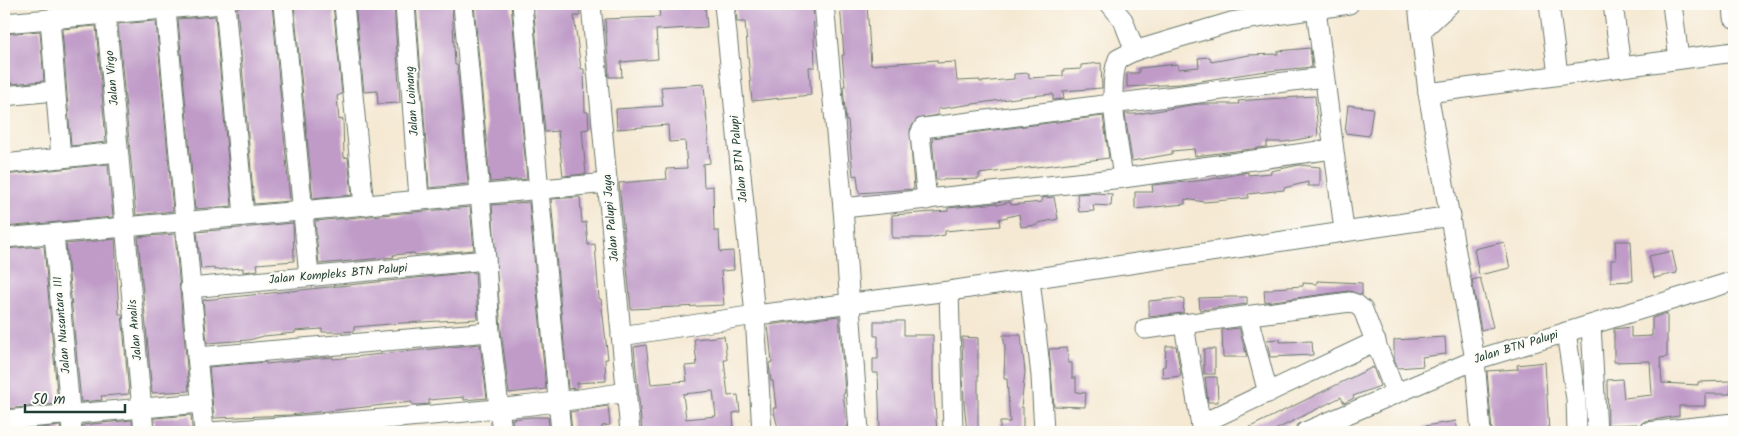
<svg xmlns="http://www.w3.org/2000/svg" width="1738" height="436" viewBox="0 0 1738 436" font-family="Kalam,sans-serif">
<rect width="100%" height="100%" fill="#fdfcf7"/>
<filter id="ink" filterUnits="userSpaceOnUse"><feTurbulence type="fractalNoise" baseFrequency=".02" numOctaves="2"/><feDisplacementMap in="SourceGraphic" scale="10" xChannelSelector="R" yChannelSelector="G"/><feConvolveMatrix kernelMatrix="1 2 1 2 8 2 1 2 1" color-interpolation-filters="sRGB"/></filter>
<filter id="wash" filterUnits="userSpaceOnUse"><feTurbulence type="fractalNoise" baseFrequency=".0096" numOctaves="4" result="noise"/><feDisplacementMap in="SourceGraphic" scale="20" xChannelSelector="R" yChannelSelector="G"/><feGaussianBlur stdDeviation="1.12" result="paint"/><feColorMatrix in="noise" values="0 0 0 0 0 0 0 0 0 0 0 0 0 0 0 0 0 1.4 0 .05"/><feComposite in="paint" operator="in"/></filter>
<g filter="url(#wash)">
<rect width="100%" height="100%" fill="#f5e9d3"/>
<g id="blocks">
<g fill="#c09bc8" fill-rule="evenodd">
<polygon points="270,4 272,4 290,201 254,204 237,7"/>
<polygon points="294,4 333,4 342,94 337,96 339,120 343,119 344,158 348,157 352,195 313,199"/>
<polygon points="355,4 394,4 400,103 378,104 377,91 364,92"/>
<polygon points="416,4 452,4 455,65 457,65 468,184 429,188"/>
<polygon points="474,4 511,4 527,179 490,182"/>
<polygon points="533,4 579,4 580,16 574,16 581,69 584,69 585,112 588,112 589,129 582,130 586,174 563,176 558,131 545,132"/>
<polygon points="736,4 813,4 815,67 809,67 811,95 752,101 745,22 737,22"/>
<polygon points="840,4 867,4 871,65 937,60 937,63 955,62 957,81 980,80 980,82 1014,79 1014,74 1029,73 1029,78 1063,76 1063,70 1081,69 1081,65 1101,63 1102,88 1063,91 1064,99 1053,100 1053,94 1030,96 938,109 938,115 917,119 910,129 914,189 859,193 857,175 853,176 848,121 846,121 843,86 845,86 842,55 844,55"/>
<polygon points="705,6 707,27 656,30 658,59 621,62 622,77 609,77 605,19 660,17 659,10"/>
<polygon points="215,16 232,206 195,209 178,19"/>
<polygon points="156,21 173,211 136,215 118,24"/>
<polygon points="96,26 106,142 71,146 62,29"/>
<polygon points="40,31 44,81 11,84 11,82 4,82 4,34"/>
<polygon points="1310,48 1312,67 1259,72 1180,84 1127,87 1127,73 1139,73 1139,68 1178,64 1178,69 1199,67 1198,58 1210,57 1211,62 1249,55 1278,54 1278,51"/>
<polygon points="704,84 710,163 703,164 704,187 713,186 714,231 719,231 720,252 733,251 734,270 721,271 724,305 631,309 619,183 667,179 666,169 687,168 685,141 669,142 668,125 617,129 616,109 663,106 661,87"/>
<polygon points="1315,96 1318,136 1284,142 1267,142 1267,147 1195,156 1194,149 1172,151 1172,154 1132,161 1125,114 1137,114 1198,104 1239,104 1238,101 1250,100"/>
<polygon points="1348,105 1373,108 1369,136 1345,133"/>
<polygon points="1103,116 1109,158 979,174 979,179 936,180 932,138"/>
<polygon points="108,164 113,217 4,227 4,175"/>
<polygon points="1299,165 1320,167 1320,186 1308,186 1308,182 1284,188 1284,190 1248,194 1248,198 1205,202 1185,199 1185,204 1135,209 1135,192 1153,192 1152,185 1207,180 1248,172 1248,175 1271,173 1271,171"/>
<polygon points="1093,193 1112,194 1111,206 1093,205 1094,211 1079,212 1077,194"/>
<polygon points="580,197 582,223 586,222 588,245 595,244 599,299 601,299 608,359 605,359 606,381 577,383 577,388 568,389 551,199"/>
<polygon points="1054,197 1058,219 1038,223 1038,225 1021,227 1019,214 999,219 1000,226 945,231 945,235 928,238 892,238 892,215 948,211 948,208 997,203 997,205 1010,202 1011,205 1042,202 1042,198"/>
<polygon points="529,202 546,389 509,393 501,331 492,205"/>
<polygon points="470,207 474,250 415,255 414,253 393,255 394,257 319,264 315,221"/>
<polygon points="293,223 294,261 257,264 258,270 243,272 243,268 214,270 214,268 201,269 197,232"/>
<polygon points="175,234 189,391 152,393 138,237"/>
<polygon points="115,239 119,314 122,314 129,394 101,396 102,400 81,402 66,244"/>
<polygon points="1615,241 1631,241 1633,281 1611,282 1611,260 1616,260"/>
<polygon points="1504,242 1510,268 1479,275 1474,249"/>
<polygon points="44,246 58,404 5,409 4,249"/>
<polygon points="1672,251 1677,273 1654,278 1649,256"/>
<polygon points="475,272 478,319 403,323 354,327 354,331 340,332 322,332 322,329 295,331 295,333 264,336 249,340 207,343 203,300"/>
<polygon points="1480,278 1493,327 1481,330 1472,280"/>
<polygon points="1317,281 1362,283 1362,295 1349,291 1265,302 1264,290 1273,290 1273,288 1303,286 1303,283 1317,284"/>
<polygon points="1230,297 1247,297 1247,304 1200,310 1199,298"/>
<polygon points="1180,298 1184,300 1183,313 1149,317 1149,301"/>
<polygon points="1667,313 1667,357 1660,358 1662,383 1698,385 1698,382 1731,381 1730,394 1705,394 1705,406 1679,406 1679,416 1645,421 1638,426 1637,424 1608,425 1607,380 1622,379 1624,398 1652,395 1650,361 1614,362 1614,329 1631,327 1631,337 1652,336 1652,318"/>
<polygon points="839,316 845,393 843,394 848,432 779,432 773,408 776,408 773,381 771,381 770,373 769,363 772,362 768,325"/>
<polygon points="874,321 904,321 904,335 933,335 933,381 937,430 880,432 878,373 873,373 873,359 878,359 878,336 874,336"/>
<polygon points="1239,328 1247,357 1223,357 1222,330"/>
<polygon points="1003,335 1021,335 1025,372 1021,407 1023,407 1023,432 1000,432 1000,422 1010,422 1007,379 1004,379 1005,347"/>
<path d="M724,336l3,24h-3l4,36 10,-1 2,17 -7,1 1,19h-92l-8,-85 12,-2 5,39 36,-3 -2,-15 12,-1 -3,-26zM713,391l3,25 -30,3 -3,-25z"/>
<polygon points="962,337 978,338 978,432 967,432 964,403"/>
<polygon points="1445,337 1446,354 1422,357 1423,366 1398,368 1394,359 1394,340"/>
<polygon points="1280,339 1280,342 1312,341 1313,355 1270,357 1267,340"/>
<polygon points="480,344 487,398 464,400 464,397 429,400 429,404 418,405 412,405 412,402 290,415 214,418 209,367 266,362 266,364 310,359 333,357 333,359"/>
<polygon points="1166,346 1176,346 1181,376 1163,378 1162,367 1165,366"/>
<polygon points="1067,348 1068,363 1072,363 1072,378 1076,378 1076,392 1086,393 1085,407 1054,406 1049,349"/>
<rect x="1204" y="349" width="11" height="25"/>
<polygon points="1545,362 1549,432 1492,432 1487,371 1518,369 1517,365"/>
<polygon points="1373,367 1380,386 1353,396 1354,398 1344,403 1341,397 1271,432 1240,432"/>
<polygon points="1205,377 1217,377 1218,402 1208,402"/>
<polygon points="608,406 610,425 602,426 602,432 572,432 570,412"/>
<polygon points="191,415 192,429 155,432 154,418"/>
<polygon points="531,417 548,417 550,432 513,432 512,419"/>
<polygon points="132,420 133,432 83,432 83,425"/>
<polygon points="1456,421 1458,432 1426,432 1425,426"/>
<polygon points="60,426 61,432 9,432 9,431"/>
</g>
</g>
</g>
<g filter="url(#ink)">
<use href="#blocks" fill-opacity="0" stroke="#6a796c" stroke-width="1"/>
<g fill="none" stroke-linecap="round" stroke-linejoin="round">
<defs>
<g id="minor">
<polyline points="105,4 144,432"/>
<polyline points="225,4 244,216"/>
<polyline points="283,4 309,276"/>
<polyline points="344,4 364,206"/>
<polyline points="405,4 419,199"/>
<polyline points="463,4 486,260 490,332 502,432"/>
<polyline points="522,4 561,432"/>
<polyline points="591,4 630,432"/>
<polyline points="724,4 755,315 762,432"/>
<polyline points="824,4 843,208 859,432"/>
<polyline points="1110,4 1123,20 1135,51"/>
<polyline points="1418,4 1421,31"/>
<polyline points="1450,4 1421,31 1428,93 1475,360 1481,432"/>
<polyline points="1549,4 1558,75"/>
<polyline points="1613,4 1621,67"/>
<polyline points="1672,4 1679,59"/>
<polyline points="1733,4 1734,18"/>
<polyline points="1316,9 1344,230"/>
<polyline points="166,10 204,432"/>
<polyline points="50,19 61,158"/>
<polyline points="4,23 222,4"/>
<polyline points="1428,93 1734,52"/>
<polyline points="4,96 55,91"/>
<polyline points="4,164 118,152"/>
<path d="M1123,178c-4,-33 -17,-89 -5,-119l16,-8 97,-29 118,-18"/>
<polyline points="927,200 920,134 923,128 1324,77"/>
<polyline points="843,208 1123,178 1333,149"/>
<polyline points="54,234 72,432"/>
<polyline points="4,238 608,183"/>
<polyline points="1030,279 1041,376 1044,432"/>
<polyline points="190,288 486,260"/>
<polyline points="949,291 953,432"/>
<polyline points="1248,317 1268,393"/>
<polyline points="1184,325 1202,432"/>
<polyline points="1591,325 1597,432"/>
<polyline points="1145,329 1350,302 1356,304 1363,310 1395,392"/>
<polyline points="1566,332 1576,399 1577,432"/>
<polyline points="621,336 755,315 949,291 1451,216"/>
<polyline points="197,357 490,332"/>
<polyline points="4,420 201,403"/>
<polyline points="1201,424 1376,341"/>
<path d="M210,432c139,-11 279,-18 417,-40"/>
<polyline points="1305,432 1475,360 1734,281"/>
<polyline points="1647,432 1734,423"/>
</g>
</defs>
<use href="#minor" stroke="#6a796c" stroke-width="21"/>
<use href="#minor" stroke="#fff" stroke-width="19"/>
</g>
</g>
<g text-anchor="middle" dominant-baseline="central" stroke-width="4.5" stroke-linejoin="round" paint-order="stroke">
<g font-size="12" fill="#1f3d34" stroke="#fdfcf7">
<text transform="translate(112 78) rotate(-95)">Jalan Virgo</text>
<text transform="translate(412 101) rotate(-94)">Jalan Loinang</text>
<text transform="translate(739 159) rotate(-96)">Jalan BTN Palupi</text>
<text transform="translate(611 218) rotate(-95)">Jalan Palupi Jaya</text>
<text transform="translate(338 274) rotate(-5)">Jalan Kompleks BTN Palupi</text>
<text transform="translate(62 325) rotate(-95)">Jalan Nusantara III</text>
<text transform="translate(135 330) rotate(-95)">Jalan Analis</text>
<text transform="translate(1516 347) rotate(-17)">Jalan BTN Palupi</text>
</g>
</g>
<rect width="1738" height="436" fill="none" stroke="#fdfcf7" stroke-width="20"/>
<path d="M25 404v8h100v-8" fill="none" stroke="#1f3d34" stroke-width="2.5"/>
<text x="32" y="404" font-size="15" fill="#1f3d34" stroke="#fdfcf7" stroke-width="4" paint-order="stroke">50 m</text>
</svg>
